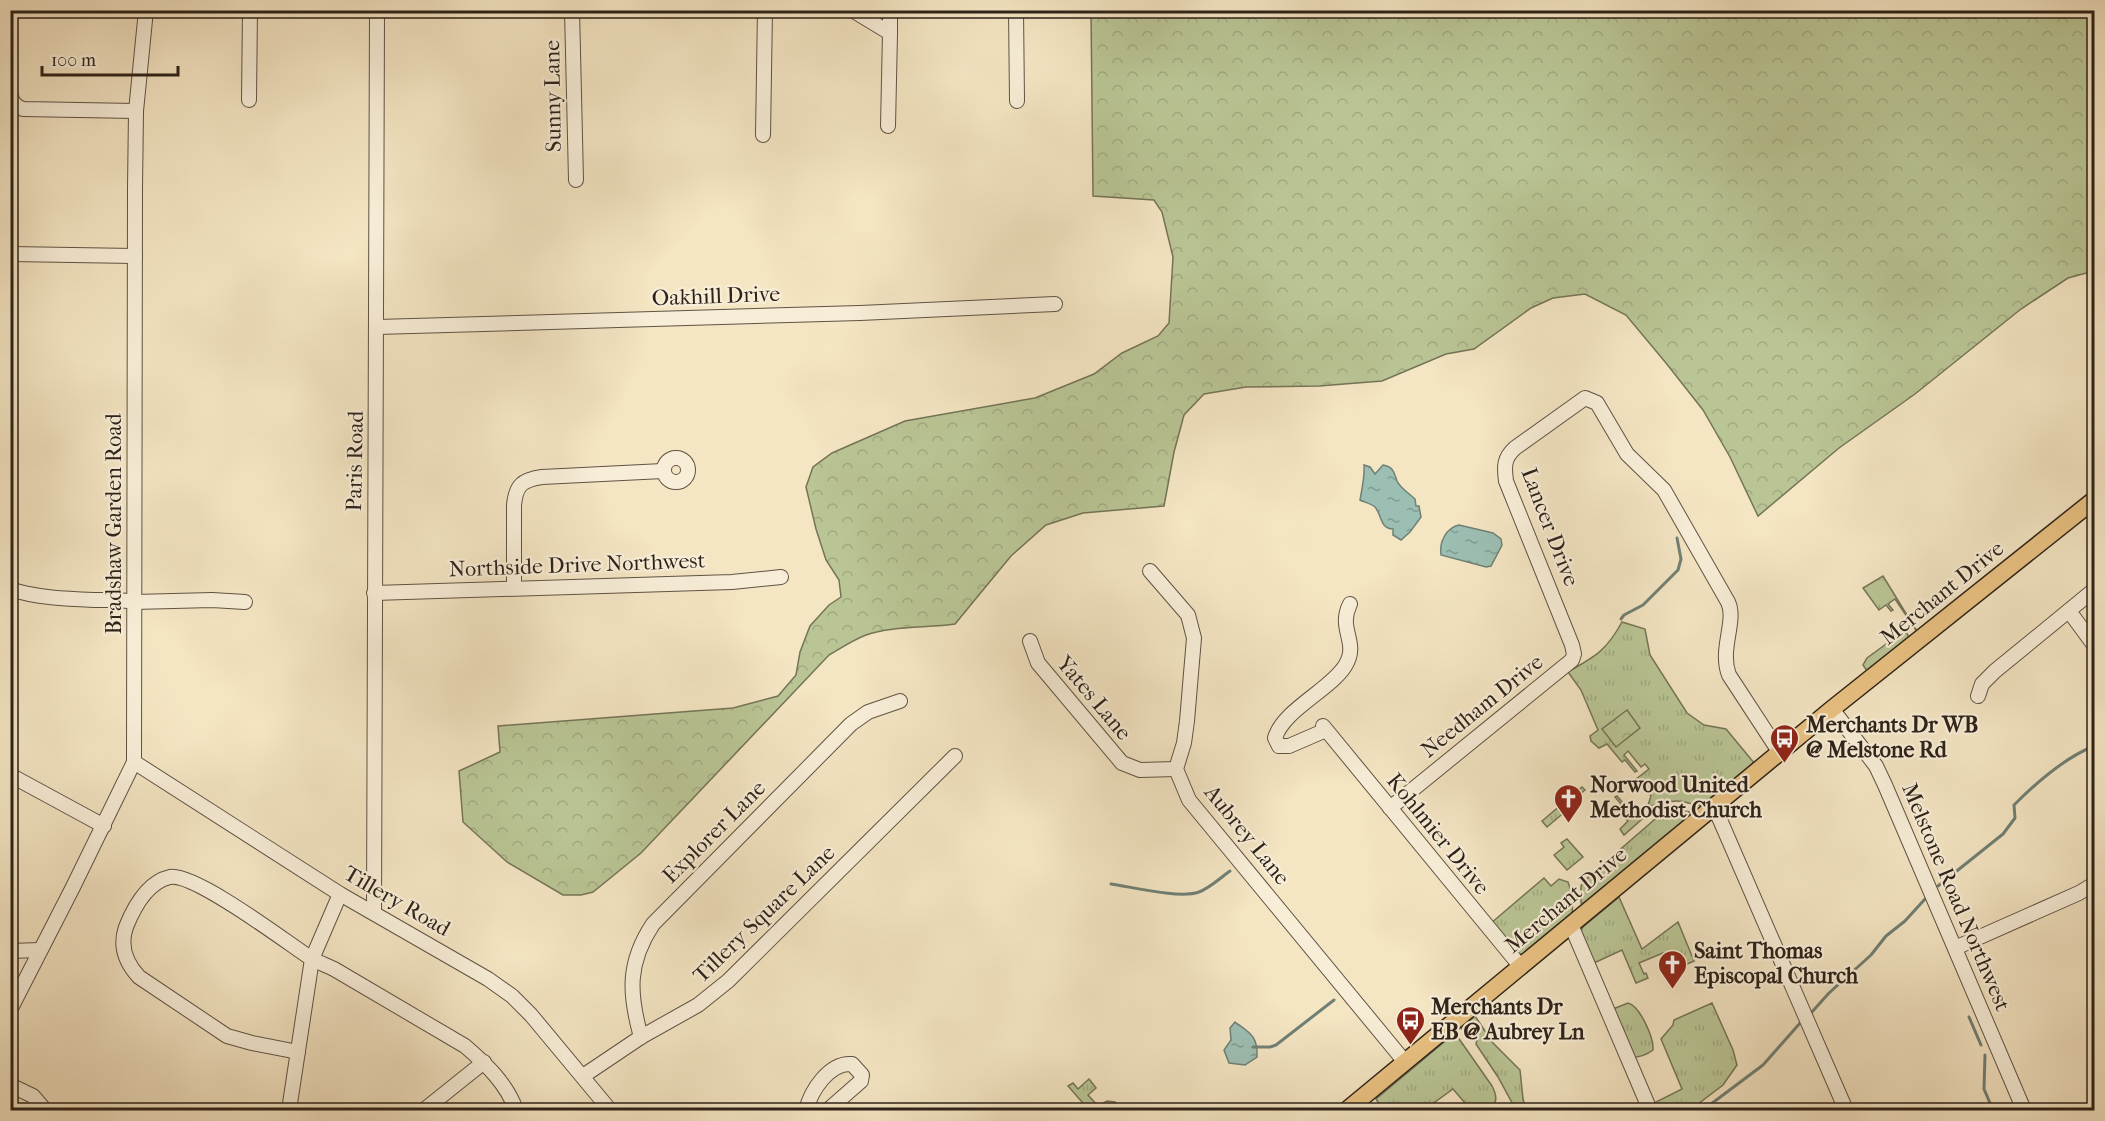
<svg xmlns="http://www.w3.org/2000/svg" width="2105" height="1121" viewBox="0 0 2105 1121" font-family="'IM FELL French Canon',serif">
<defs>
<pattern id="grass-tufts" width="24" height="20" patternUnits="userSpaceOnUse" patternTransform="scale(1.5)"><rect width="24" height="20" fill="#bac595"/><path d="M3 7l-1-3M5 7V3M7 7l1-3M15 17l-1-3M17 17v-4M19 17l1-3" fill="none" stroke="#a0a980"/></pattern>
<pattern id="forest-crowns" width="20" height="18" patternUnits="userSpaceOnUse" patternTransform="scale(1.5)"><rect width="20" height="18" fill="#bac595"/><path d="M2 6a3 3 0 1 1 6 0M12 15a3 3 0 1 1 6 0" fill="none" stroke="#a0a980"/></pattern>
<pattern id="water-ripples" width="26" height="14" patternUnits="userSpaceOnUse" patternTransform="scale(1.5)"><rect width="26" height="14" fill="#9cbfb3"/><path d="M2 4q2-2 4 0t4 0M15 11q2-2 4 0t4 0" fill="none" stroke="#809b91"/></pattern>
</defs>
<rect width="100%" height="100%" fill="#f4e5c3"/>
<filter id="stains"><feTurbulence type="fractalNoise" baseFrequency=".00333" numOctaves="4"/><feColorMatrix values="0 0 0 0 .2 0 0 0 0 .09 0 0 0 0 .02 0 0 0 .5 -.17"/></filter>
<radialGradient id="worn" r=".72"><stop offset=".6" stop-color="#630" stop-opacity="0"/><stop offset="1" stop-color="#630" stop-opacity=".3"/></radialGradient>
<g fill="url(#grass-tufts)" stroke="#747457" stroke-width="1.5">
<polygon points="1883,576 1918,633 1895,599 1888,604 1893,610 1891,611 1886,605 1879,610 1863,588"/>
<path d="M1622,622l23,7 5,26 37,58 17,12 22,4 29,35 -50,41c-10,2 -18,-4 -29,-4 -10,0 -18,7 -28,4l3,-9 -15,-17 13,-10 -4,-5 -4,3 -13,-16 -4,4 13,16 -2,1 -10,-12 -3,2 -15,-18 -8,4 -8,-7 -1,-5 8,-6 -17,-40 -13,-18c28,-16 38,-21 54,-50z"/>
<polygon points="1907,633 1909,638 1867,671 1863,665 1867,658 1900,634"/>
<polygon points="1582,787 1585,790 1579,795 1580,799 1547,827 1542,821"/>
<polygon points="1617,796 1636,818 1642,812 1643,814 1642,819 1624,835 1620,829 1628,821 1616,809 1621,804 1615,797"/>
<polygon points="1676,810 1691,812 1693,815 1586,904 1581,903 1581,886 1585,880 1661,814"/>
<polygon points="1567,839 1583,857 1567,870 1554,855 1564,847 1561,843"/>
<polygon points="1544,878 1551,886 1559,879 1568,882 1573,897 1572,916 1524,954 1517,954 1490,924"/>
<polygon points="1619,897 1642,949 1678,922 1694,961 1671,971 1663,953 1639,963 1644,974 1646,973 1648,978 1636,983 1622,950 1594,963 1580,932 1583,927"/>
<path d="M1628,1003c12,3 26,35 25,47 -5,4 -14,8 -21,7l-19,-48z"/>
<polygon points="1712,1003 1733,1050 1737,1065 1723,1085 1690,1110 1654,1110 1652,1106 1656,1102 1682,1089 1661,1039 1673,1025 1674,1020"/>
<polygon points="1475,1016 1493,1043 1520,1070 1523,1099 1526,1110 1516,1110 1498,1077 1476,1044 1478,1035 1475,1034 1472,1040 1461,1028"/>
<path d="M1455,1033l37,53c11,21 -4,25 -21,24l-18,-21 -29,21h-41l-7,-11z"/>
<polygon points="1089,1079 1096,1088 1088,1095 1098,1106 1107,1101 1115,1102 1118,1106 1112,1110 1089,1110 1068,1086 1073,1083 1078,1089"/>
</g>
<g fill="url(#forest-crowns)" stroke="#747457" stroke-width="1.5">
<path d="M1091,11h1003v260l-26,7 -47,31 -106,85 -76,54 -81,68 -28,-59 -27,-47 -37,-47 -40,-48 -41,-21 -32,4 -22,10 -57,41 -28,5 -64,27 -63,5 -73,1 -42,7 -20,21 -10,37 -10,54 -81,7 -37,12 -35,31 -56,68c-27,4 -65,2 -89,11 -13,5 -25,13 -37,20l-188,198 -48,39 -12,3h-18l-56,-33 -44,-40 -4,-51 41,-19 -2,-26 235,-18 45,-12 18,-21 4,-23 10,-26 19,-21 12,-8 -2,-17 -13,-20 -10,-31 -10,-42 7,-20 19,-14 73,-32 130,-23 59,-24 28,-21 36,-17 11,-13 4,-66 -11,-45 -8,-12 -61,-4z"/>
<polygon points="1627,710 1640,728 1616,747 1602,729"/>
</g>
<g fill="url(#water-ripples)" stroke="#708075" stroke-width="1.5">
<path d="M1364,465l6,2 5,7 8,-9c11,2 11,8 14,16 3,7 13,13 18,18l1,7h3l2,11 -11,15 -9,8 -8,-5v-6c-13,0 -11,-14 -18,-22 -3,-3 -11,-5 -15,-7 2,-12 5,-24 4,-35z"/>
<path d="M1459,525l34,8 8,6 1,6 -11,21 -5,1 -45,-12c-2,-13 5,-27 18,-30z"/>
<path d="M1235,1022c15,11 23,14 22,35l-12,8 -16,-2 -5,-13 7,-10 -1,-12z"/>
</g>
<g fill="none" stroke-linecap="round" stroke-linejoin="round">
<g stroke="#708075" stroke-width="3">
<polyline points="1621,619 1624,615 1643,605 1678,570 1681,559 1677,538"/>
<path d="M1111,884c22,3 68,15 88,8 11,-4 21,-14 31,-21"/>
<path d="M1938,886l65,-52 12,-16 -1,-13c23,-23 50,-47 80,-59"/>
<polyline points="1811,1013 1829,993 1871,955 1886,936 1905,921 1925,899"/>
<polyline points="1969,1017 1981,1045"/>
<polyline points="1253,1047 1270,1047 1276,1045 1334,1000"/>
<polyline points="1985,1055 1984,1089 1993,1110"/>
<polyline points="1703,1110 1763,1065 1801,1022"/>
</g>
<defs>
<g id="minor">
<polyline points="572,10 576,180"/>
<polyline points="852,10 890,33 888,126"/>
<polyline points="1016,10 1017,101"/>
<polyline points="890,33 890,10"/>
<path d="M10,93c2,9 5,13 13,16l113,2"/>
<polyline points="249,100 250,10"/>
<polyline points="763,135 765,10"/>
<polyline points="10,254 135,256"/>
<polyline points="377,327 860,313 1055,304"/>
<circle cx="676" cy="470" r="12"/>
<polyline points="1150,571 1188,615 1194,638 1187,721 1184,743 1176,769 1189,800 1405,1062"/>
<path d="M514,588v-83c2,-20 8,-25 28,-28l121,-6"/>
<path d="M10,589c26,9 59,10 86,11 13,0 25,-1 38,2l78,-2 33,2"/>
<polyline points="374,593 732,582 781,577"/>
<polyline points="2069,611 2094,645"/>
<polyline points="1030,641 1038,663 1122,763 1140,770 1176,769"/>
<polyline points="1978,696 1982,684 1995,671 2094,590"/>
<polyline points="1832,709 1876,766 1885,785 2024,1110"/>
<polyline points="1323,726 1521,967"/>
<path d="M1326,730l-37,16h-10l-4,-8c8,-28 55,-48 70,-72 15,-24 -8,-36 5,-62"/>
<polyline points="134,762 340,894 488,979 512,996 531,1015 610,1110"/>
<polyline points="10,775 104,826"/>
<polyline points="1714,806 1846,1110"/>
<path d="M1390,808l182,-148 2,-6 -2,-9 -66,-164c-2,-15 -2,-23 9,-33l70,-50 12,5 30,51 37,36 64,112c9,19 -9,47 1,73l51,78"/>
<polyline points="374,913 377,10"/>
<polyline points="1571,925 1650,1110"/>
<polyline points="1955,948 2079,893 2094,884"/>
<polyline points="10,951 40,950"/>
<polyline points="10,1010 73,887 134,762 135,188 136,111 146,10"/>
<path d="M641,1037c-12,-43 -14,-74 12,-113l198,-200 17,-12 32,-11"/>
<path d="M298,1052l-46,-9 -25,-7 -88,-59c-13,-14 -20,-30 -13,-50 8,-20 21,-45 44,-50 25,-4 115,64 139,80 8,5 17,8 25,12l131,77c21,18 42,38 51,64"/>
<polyline points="583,1076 641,1037 698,1005 728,981 955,756"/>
<polyline points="10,1085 33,1096 45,1110"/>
<polyline points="289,1110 312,959 340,894"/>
<polyline points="424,1110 484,1062"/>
<path d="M806,1110c5,-19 23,-48 46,-46l10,11 -1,6 -33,29"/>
</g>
<polyline id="major" points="1347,1110 1832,709 2094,500"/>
</defs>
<use href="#minor" stroke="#5f5344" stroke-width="16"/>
<use href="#major" stroke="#2d2219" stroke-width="19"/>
<use href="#minor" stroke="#f8eed8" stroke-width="14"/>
<use href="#major" stroke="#eac282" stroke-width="16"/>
</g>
<defs>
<symbol id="bus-pin" viewBox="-11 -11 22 30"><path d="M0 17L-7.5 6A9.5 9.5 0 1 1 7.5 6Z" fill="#8f2418" stroke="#f8eed8"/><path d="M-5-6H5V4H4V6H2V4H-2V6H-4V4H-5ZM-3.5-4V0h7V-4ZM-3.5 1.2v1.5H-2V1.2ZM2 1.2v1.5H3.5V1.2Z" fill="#fff"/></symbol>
<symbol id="church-pin" viewBox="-11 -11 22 30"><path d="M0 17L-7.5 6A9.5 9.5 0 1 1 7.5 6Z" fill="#8f2418" stroke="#f8eed8"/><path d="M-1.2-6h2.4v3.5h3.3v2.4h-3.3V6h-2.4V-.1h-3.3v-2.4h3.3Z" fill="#fff"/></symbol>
</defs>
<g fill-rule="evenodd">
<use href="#bus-pin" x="1768" y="722" width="33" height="45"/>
<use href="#church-pin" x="1552" y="782" width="33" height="45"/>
<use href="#church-pin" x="1656" y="948" width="33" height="45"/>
<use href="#bus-pin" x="1394" y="1004" width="33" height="45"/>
</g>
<g text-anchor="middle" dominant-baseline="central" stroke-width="4.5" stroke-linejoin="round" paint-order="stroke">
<g font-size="22" fill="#2d2219" stroke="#f8eed8">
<text transform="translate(553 96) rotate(-91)">Sunny Lane</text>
<text transform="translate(716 296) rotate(-2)">Oakhill Drive</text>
<text transform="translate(355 461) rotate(-89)">Paris Road</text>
<text transform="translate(114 524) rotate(-90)">Bradshaw Garden Road</text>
<text transform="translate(1550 527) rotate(69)">Lancer Drive</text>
<text transform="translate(577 565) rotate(-2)">Northside Drive Northwest</text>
<text transform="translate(1942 593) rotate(-39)">Merchant Drive</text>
<text transform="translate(1094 698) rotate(50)">Yates Lane</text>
<text transform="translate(1482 706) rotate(-39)">Needham Drive</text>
<text transform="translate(714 832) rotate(-45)">Explorer Lane</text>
<text transform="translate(1438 834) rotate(51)">Kohlmier Drive</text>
<text transform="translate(1247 835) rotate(51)">Aubrey Lane</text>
<text transform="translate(1956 897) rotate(67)">Melstone Road Northwest</text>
<text transform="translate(1566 900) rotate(-40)">Merchant Drive</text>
<text transform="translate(397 901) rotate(30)">Tillery Road</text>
<text transform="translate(764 914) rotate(-44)">Tillery Square Lane</text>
</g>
<g font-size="22" font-weight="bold" fill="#2d2219" stroke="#f8eed8" text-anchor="start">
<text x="1806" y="725">Merchants Dr WB<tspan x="1806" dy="25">@ Melstone Rd</tspan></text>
<text x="1590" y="785">Norwood United<tspan x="1590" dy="25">Methodist Church</tspan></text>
<text x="1694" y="951">Saint Thomas<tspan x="1694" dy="25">Episcopal Church</tspan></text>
<text x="1431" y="1007">Merchants Dr<tspan x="1431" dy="25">EB @ Aubrey Ln</tspan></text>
</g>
</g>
<rect width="2105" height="1121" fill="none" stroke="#f4e5c3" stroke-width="36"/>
<rect x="12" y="12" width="2081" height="1097" fill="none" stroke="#2d2219" stroke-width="3"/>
<rect x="18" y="18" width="2069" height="1085" fill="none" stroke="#2d2219" stroke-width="1.5"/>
<path d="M42 66v9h136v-9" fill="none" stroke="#2d2219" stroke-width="3"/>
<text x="51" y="66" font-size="18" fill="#2d2219" stroke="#f8eed8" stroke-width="4.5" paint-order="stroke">100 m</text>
<rect width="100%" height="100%" filter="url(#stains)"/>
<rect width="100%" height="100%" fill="url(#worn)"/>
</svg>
